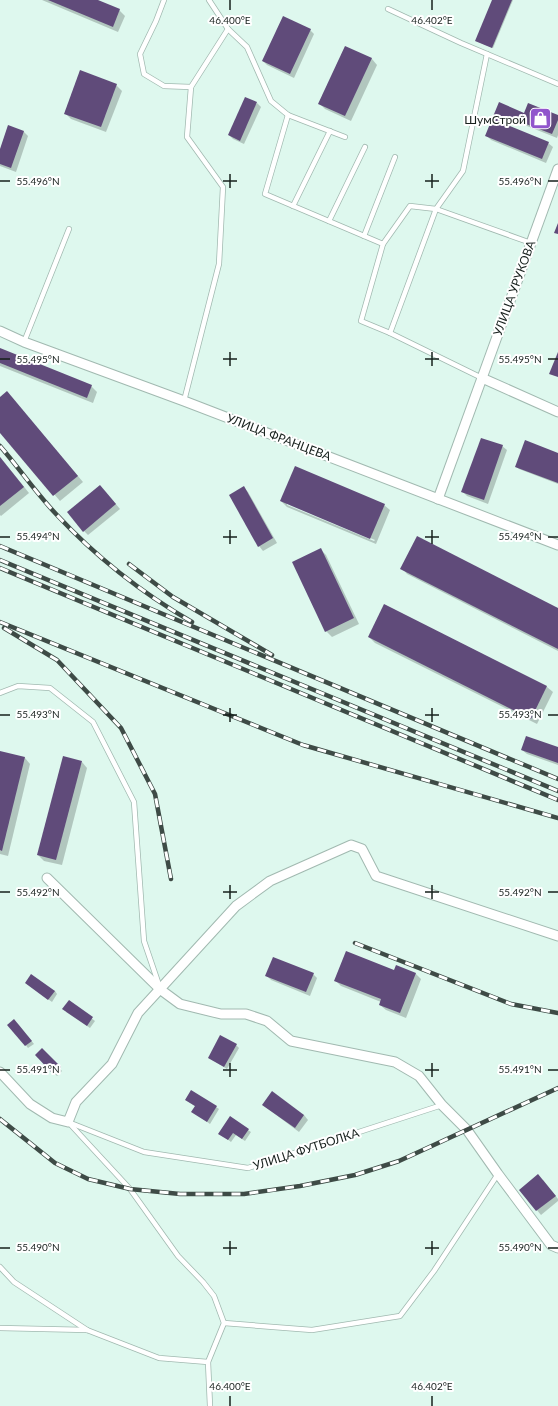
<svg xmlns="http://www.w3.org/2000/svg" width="558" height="1406" viewBox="0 0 558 1406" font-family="Lato,sans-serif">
<rect width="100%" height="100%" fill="#def8ee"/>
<g fill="#0003" fill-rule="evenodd">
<polygon points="42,0 95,0 119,10 125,16 118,32"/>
<polygon points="493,0 513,0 493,48 476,41"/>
<polygon points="310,30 314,34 294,78 267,65 263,61"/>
<polygon points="345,47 372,59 377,65 351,121 325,109 319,103"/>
<polygon points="116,85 122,91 106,132 71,119 65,113"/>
<polygon points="257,103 261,107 244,144 233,139 229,135"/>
<polygon points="500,104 525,114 558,116 558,135 557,138 512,120 510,127 548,143 553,147 546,163 491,140 487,136"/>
<polygon points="9,126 24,132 28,136 16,172 0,166 0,153"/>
<polygon points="0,349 91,386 97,392 93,403 0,366"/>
<polygon points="0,398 12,398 83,482 60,501 0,431"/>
<polygon points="502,446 507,450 488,504 467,496 463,492"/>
<polygon points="558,454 558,484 519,469 516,466"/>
<polygon points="0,457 29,493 1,516 0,515"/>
<polygon points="244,488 248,492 277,543 263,551 259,546"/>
<polygon points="104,490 120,509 88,535 84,531"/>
<path d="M281,501l103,4 6,5 -14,34 -89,-37zM287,503l88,37 -1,1 -87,-36z"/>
<polygon points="320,549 326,555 359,624 332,637 326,631"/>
<polygon points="402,568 558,609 558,651 407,574"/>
<polygon points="385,605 547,687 553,692 537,724 375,643 369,637"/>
<polygon points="558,748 558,765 527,754 522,750"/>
<polygon points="0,752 25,758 30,764 8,856 0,854"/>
<polygon points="82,762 87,768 62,865 44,861 38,855"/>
<polygon points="394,972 415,973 421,979 406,1018 386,1010 380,1005 381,1002 341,986 335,980"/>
<polygon points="313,974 317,978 310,996 271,980 267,976"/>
<polygon points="26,983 55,991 57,994 52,1002"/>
<polygon points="69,1001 95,1021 90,1028 66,1012"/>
<polygon points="17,1023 34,1044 28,1048 9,1025"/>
<polygon points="236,1045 239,1048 227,1069 209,1058"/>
<polygon points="42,1049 62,1071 57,1076 36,1055"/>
<polygon points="192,1091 219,1109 210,1124 193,1112 196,1107 186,1100"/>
<polygon points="263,1105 304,1115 308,1120 299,1132"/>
<polygon points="248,1130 251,1132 245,1141 236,1135 231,1142 219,1133"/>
<polygon points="543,1180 558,1199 558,1201 541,1215 520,1190"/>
</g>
<g fill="#604b7a">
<polygon points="48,0 98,0 120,9 113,27"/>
<polygon points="492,0 512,0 492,48 475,41"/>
<polygon points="283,16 311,29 290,74 262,61"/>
<polygon points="345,46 372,58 345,116 318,104"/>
<polygon points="80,70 117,84 101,127 64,114"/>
<polygon points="245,97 257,102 240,141 228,135"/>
<polygon points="499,102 524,113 528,103 558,115 558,120 552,134 508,117 505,124 549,142 542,159 485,136"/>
<polygon points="8,125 24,131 11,168 0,164 0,149"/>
<polygon points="558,223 558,234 554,233"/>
<polygon points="0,348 92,385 87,398 0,363"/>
<polygon points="558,352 558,377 549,374"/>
<polygon points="7,391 78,476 53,496 0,433 0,397"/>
<polygon points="481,438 503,445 484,500 461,492"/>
<polygon points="525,440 558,453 558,483 515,467"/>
<polygon points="0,457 24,487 0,506"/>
<polygon points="295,466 385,504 370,539 280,501"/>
<polygon points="100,485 116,504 83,532 67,512"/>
<polygon points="244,486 273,538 258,547 229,495"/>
<polygon points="417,536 558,608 558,649 400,569"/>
<polygon points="321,548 354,618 325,632 292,562"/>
<polygon points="384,604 547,686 531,719 368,637"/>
<polygon points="526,736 558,747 558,763 521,750"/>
<polygon points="0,751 25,757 2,851 0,850"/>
<polygon points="63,756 82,761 56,860 37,855"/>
<polygon points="346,951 394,970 396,965 416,973 400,1013 379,1005 381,999 334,981"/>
<polygon points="273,957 314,973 306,992 265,976"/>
<polygon points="31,974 55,991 48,1000 25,983"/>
<polygon points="69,1000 93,1017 87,1026 62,1009"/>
<polygon points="14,1019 32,1041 25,1046 7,1025"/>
<polygon points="220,1035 237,1044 224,1067 208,1058"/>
<polygon points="42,1048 61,1067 53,1074 35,1055"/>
<polygon points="191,1090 217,1106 207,1122 191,1112 195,1106 185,1100"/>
<polygon points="272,1091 304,1115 295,1128 262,1105"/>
<polygon points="230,1116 249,1129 242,1139 233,1133 228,1140 218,1134"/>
<polygon points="538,1174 556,1196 536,1211 519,1190"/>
</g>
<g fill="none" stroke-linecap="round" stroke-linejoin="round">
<defs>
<g id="service">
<polyline points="164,0 156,21 140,54 144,74 164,86 191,87 228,29"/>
<polyline points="209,0 228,29 247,47 271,101 288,115 345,137"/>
<polyline points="388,9 461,43 558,84"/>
<polyline points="487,54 463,171 436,209 531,243"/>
<polyline points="288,115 265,194 383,244 410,206 436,209 390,333 482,378"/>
<polyline points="293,206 330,131"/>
<polyline points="329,221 365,147"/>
<polyline points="364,236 395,157"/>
<polyline points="383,244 361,321 390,333"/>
<polyline points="24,342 69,229"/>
<polyline points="184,401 219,264 223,187 187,137 191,87"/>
<polyline points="0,693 18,686 50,688 93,722 134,802 144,941 159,985"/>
<polyline points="68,1122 144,1152 248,1168 442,1105"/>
<polyline points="70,1124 130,1189 178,1256 203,1282 214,1296 224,1323 208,1362 210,1406"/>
<polyline points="0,1267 14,1282 87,1330"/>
<polyline points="224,1323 312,1330 400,1316 434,1271 498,1174"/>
<polyline points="0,1328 87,1330 159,1358 208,1362"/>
</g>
<g id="minor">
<polyline points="0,331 24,342 184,401 558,545"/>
<polyline points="482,378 558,412"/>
<polyline points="438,499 558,169"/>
<polyline points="47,878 161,990 180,1004 221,1014 246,1014 267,1021 291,1041 395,1062 419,1076 442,1105 467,1130 498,1174 551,1245 558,1248"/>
<polyline points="0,1072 30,1104 52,1118 68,1122 76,1102 112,1064 138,1013 236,906 270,881 351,845 362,849 376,876 558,936"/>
</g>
</defs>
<use href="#service" stroke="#a1b9b0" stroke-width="6"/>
<use href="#minor" stroke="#a1b9b0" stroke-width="11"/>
<use href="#service" stroke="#fff" stroke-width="4.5"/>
<use href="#minor" stroke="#fff" stroke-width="9"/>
<defs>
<g id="rail">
<path d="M0,446c19,22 36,47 56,68 39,42 86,79 136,108"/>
<polyline points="0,546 558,779"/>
<polyline points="0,560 558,791"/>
<polyline points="129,564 173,597 272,655"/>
<polyline points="0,568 558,800"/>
<polyline points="0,622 303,745 558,818"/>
<polyline points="4,628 57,660 121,728 155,794 171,879"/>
<polyline points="355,943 511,1004 558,1013"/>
<polyline points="0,1119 55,1163 88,1179 130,1189 180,1194 244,1194 300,1186 355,1175 399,1161 558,1088"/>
</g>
</defs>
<use href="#rail" stroke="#3e4b46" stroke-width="4.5"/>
<use href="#rail" stroke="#fff" stroke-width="3" stroke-dasharray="9" stroke-linecap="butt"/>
</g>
<path fill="none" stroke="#17201d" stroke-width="1.5" d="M230,0v10M432,0v10M230,174v14M432,174v14M0,181h10M223,181h14M425,181h14M548,181h10M230,352v14M432,352v14M0,359h10M223,359h14M425,359h14M548,359h10M230,530v14M432,530v14M0,537h10M223,537h14M425,537h14M548,537h10M230,708v14M432,708v14M0,715h10M223,715h14M425,715h14M548,715h10M230,885v14M432,885v14M0,892h10M223,892h14M425,892h14M548,892h10M230,1063v14M432,1063v14M0,1070h10M223,1070h14M425,1070h14M548,1070h10M230,1241v14M432,1241v14M0,1248h10M223,1248h14M425,1248h14M548,1248h10M230,1396v10M432,1396v10"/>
<defs>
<symbol id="shop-square" viewBox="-11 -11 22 22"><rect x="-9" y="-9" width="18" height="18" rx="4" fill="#9155cc" stroke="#fff"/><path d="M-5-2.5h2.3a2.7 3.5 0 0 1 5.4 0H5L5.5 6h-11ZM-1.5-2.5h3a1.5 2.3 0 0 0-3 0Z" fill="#fff"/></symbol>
</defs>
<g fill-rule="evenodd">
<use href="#shop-square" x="528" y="106" width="25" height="25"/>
</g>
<g text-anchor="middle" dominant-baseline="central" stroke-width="4" stroke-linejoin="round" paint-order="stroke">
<g font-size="12" fill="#17201d" stroke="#fff" text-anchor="end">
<text x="526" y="119">ШумСтрой</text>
</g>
<g font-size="12" fill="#17201d" stroke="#fff">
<text transform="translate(514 288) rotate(-70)">УЛИЦА УРУКОВА</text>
<text transform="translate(279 437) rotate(21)">УЛИЦА ФРАНЦЕВА</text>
<text transform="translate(306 1149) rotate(-18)">УЛИЦА ФУТБОЛКА</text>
</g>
</g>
<g font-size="10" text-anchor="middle" fill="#17201d" stroke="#fff" stroke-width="4" stroke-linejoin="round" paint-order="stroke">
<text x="230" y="24">46.400°E</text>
<text x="432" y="24">46.402°E</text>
<text x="38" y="185">55.496°N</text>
<text x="520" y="185">55.496°N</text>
<text x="38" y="363">55.495°N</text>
<text x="520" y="363">55.495°N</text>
<text x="38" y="540">55.494°N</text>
<text x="520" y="540">55.494°N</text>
<text x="38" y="718">55.493°N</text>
<text x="520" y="718">55.493°N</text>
<text x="38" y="896">55.492°N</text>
<text x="520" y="896">55.492°N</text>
<text x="38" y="1073">55.491°N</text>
<text x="520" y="1073">55.491°N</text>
<text x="38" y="1251">55.490°N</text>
<text x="520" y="1251">55.490°N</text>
<text x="230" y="1390">46.400°E</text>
<text x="432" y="1390">46.402°E</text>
</g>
</svg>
